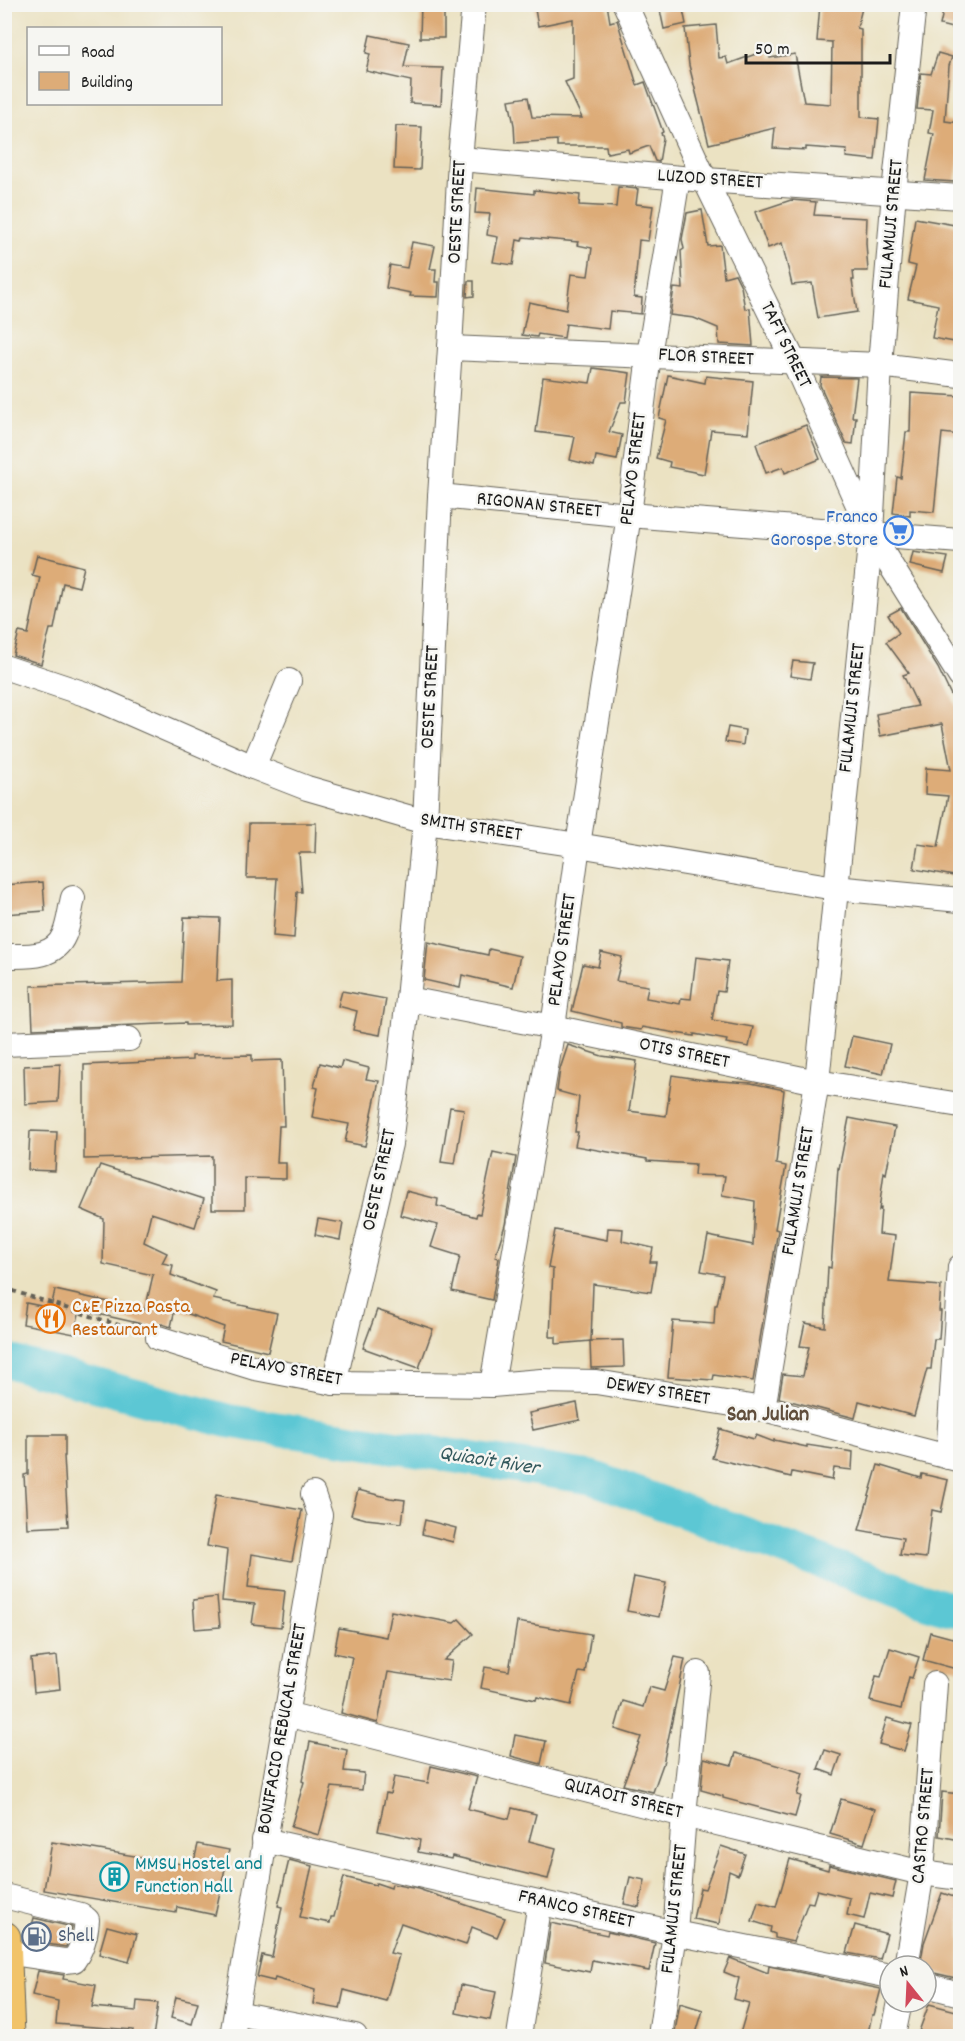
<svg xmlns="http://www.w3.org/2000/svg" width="965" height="2041" viewBox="0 0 965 2041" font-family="Dekko,sans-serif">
<rect width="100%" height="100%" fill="#f6f6f2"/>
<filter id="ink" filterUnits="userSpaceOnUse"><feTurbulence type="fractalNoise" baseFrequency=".0167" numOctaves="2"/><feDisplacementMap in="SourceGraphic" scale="12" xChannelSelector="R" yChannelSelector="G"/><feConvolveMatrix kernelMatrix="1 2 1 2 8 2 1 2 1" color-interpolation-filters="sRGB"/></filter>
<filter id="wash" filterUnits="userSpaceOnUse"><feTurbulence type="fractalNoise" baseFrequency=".008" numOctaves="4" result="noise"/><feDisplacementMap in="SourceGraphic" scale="24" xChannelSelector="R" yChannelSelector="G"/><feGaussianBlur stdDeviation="1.35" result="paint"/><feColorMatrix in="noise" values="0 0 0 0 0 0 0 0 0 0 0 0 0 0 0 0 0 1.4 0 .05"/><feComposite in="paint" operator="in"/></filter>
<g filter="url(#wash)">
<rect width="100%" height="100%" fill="#ebe2c2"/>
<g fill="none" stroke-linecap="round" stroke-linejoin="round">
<polyline stroke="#5bc7d4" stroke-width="34" points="4,1362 11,1362 228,1421 594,1478 937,1605 960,1611"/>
</g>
<g id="blocks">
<g fill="#ddac78">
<polygon points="421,4 444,4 444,38 420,38"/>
<polygon points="534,4 607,4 610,22 617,20 618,23 637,85 645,82 663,132 661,133 663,138 659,162 655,161 649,146 629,153 628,149 607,153 606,146 557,146 557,140 515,143 514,125 509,100 528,97 532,117 582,118 565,82 573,79 573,19 538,26"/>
<polygon points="820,4 863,4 857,28 861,29 861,117 879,119 875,160 846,157 847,150 806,147 806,150 773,148 775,128 709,144 689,65 685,28 716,25 719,58 726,57 728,64 767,50 770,58 795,54 804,102 831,104 832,42 817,41"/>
<polygon points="682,5 686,24 664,29 660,10"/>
<polygon points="944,7 960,10 960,30 940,25"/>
<polygon points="370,35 409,43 404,67 443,68 441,105 410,103 411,81 366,71 370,54 366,53"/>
<polygon points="938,53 952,57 949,66 945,121 960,123 960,154 955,182 925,180 934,134 929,133 933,110 917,109 921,73 931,74"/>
<polygon points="396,126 422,127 420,170 394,169"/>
<polygon points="618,187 638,189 636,204 653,206 648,241 639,240 634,297 642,298 641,314 610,311 608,329 566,324 564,338 538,334 537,337 522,335 529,302 566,310 571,274 588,276 592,248 577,245 578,242 523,237 522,241 517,240 513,265 493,262 498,237 487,235 490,214 475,213 477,188 534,194 534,190 580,195 579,205 616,207"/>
<polygon points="791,200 816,202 814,215 867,218 866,243 868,271 853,271 854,280 852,280 857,312 818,318 812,283 792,285 782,243 768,248 755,212"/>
<polygon points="702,210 708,246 720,245 724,277 735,274 741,286 745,309 750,308 753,346 719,344 718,328 694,318 670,315 674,288 683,289 681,251 684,249 682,239 687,213"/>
<polygon points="915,218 960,226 960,343 932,338 938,305 908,299 916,266 908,264"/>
<polygon points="412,242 435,246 430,269 436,269 435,282 439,282 438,297 410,296 411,293 386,288 390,265 407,268"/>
<polygon points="468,281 474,281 474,296 467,297"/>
<polygon points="593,368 630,373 626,402 621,402 609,432 622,435 617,460 596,456 594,466 570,460 575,437 536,432 543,377 590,383"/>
<polygon points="668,375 705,383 706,376 753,381 748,433 711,430 704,474 669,467 670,462 656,458 666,420 659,418"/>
<polygon points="821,377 857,378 852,417 856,417 853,444 846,443 820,385"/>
<polygon points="911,393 960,396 960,435 942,433 934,512 910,510 910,516 893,513 897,477 901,478 906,432 910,432"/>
<polygon points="806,425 820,459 785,473 783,467 766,473 756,444"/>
<polygon points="913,552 948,557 944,573 910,565"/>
<polygon points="37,555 84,567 79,587 63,583 54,629 50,629 41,664 13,655 19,632 28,634 40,577 32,575"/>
<polygon points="901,608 938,668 960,714 960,877 914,869 918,844 938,847 948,796 925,794 926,768 951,770 942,724 880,736 876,714 918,706 903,675 909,673 886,642 899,633 888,615"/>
<polygon points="793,661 813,663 810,679 790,676"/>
<polygon points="728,727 745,730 743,745 725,742"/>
<polygon points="249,823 316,823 315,853 299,853 302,892 297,892 294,938 273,936 277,878 247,878"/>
<polygon points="43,882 45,911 4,914 4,885"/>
<polygon points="184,917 220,918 217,981 232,980 232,1024 186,1025 186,1023 33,1029 31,986 181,982"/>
<polygon points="428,942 488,955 489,949 520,956 513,987 462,975 460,988 424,980"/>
<polygon points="601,952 622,957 616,981 648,986 646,998 680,1004 681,998 691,999 696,957 728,961 724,992 717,991 712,1020 753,1027 749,1047 726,1043 727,1040 694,1034 694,1036 676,1033 642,1027 641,1030 621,1027 621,1023 572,1011 583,964 598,967"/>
<polygon points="342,991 386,999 380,1035 353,1030 357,1011 338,1006"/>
<polygon points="852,1036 890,1044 883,1074 845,1066"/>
<polygon points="568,1045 602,1056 637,1061 629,1111 666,1116 672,1075 704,1080 751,1083 784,1090 776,1164 786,1166 775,1229 778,1230 753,1381 714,1375 713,1380 668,1377 673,1321 714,1324 715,1305 717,1305 723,1275 701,1271 708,1236 753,1245 755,1201 722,1195 725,1176 694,1175 695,1164 647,1161 647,1159 575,1146 578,1132 575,1132 579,1097 557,1091 560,1069"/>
<polygon points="252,1055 252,1061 282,1060 284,1126 279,1126 277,1163 286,1163 286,1179 245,1178 245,1209 212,1209 212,1156 84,1159 84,1065 192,1060 192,1056"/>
<polygon points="342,1061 369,1068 366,1079 379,1081 365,1146 345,1142 349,1124 312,1117 318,1088 314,1087 320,1063 340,1068"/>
<polygon points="60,1064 58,1102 25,1104 24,1066"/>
<polygon points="450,1107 464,1109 455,1164 441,1162"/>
<polygon points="849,1118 895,1127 886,1174 884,1172 879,1210 881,1208 879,1234 895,1236 889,1282 941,1286 939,1311 941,1311 939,1339 934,1339 931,1369 927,1369 914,1416 859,1401 855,1418 779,1398 783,1374 803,1376 809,1347 800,1346 805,1323 825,1327 828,1267 831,1268 838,1168 839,1169"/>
<polygon points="30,1131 57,1132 55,1171 28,1170"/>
<polygon points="493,1152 516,1157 505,1225 495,1257 499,1258 492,1300 452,1291 460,1256 431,1247 438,1225 400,1215 406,1191 438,1199 437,1206 476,1217 477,1213 480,1214"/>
<polygon points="100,1165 204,1199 195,1227 151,1213 144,1242 167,1253 162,1263 173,1265 171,1275 216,1292 213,1299 277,1313 268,1352 221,1341 224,1327 175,1309 171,1327 162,1324 151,1326 80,1310 74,1334 23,1324 26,1303 51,1308 55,1290 145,1310 153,1275 103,1264 104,1219 81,1209"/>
<polygon points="318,1219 343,1223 340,1240 315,1235"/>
<polygon points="608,1228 623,1229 622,1241 653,1248 650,1262 656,1262 651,1292 593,1284 591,1341 556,1344 556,1337 550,1337 553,1269 548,1268 555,1230 607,1240"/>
<polygon points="377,1310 433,1329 419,1368 363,1348"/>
<polygon points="623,1340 624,1367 591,1368 590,1341"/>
<polygon points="577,1403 580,1420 533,1430 529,1413"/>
<polygon points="720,1429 754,1439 756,1435 774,1442 774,1440 807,1447 807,1445 853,1452 852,1470 834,1468 832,1480 792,1472 791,1477 712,1458"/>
<polygon points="28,1435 65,1435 65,1456 64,1456 68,1526 27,1528 24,1475 28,1474"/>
<polygon points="878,1465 921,1478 922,1474 948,1480 941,1512 932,1510 926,1558 900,1555 903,1538 859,1530"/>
<polygon points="358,1490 390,1498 405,1500 402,1523 366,1519 351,1515"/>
<polygon points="216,1495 302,1510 292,1561 252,1554 248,1587 285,1591 281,1627 252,1624 255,1604 222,1601 227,1550 207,1546"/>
<polygon points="425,1520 456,1528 453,1542 422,1534"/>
<polygon points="634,1577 666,1583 659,1617 627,1611"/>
<polygon points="217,1597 220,1627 195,1629 193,1600"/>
<polygon points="391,1611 454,1623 459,1619 473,1634 444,1660 452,1661 449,1681 388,1672 378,1723 341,1713 352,1657 334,1653 339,1628 386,1637"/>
<polygon points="517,1622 591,1634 585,1673 579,1672 571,1705 537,1697 536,1700 481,1688 485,1667 509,1671"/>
<polygon points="930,1632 960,1640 960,1670 923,1660"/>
<polygon points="890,1648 919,1657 912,1678 909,1677 901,1709 870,1701 876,1676 881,1677"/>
<polygon points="57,1656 60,1689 34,1692 31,1659"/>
<polygon points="675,1657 685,1659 663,1764 653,1792 623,1785 641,1737 615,1729 623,1701 643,1707 649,1687 664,1691"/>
<polygon points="887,1718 912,1725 904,1751 879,1744"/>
<polygon points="515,1735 546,1741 541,1764 511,1756"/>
<polygon points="310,1742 347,1750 344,1771 364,1773 362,1790 332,1787 319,1835 291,1827 304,1782 302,1781"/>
<polygon points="825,1750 841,1755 834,1775 818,1769"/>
<polygon points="736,1753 803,1773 797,1795 801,1796 795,1817 723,1798 723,1796 701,1790 704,1758 732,1765"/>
<polygon points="431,1766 477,1777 468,1809 509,1819 512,1808 536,1814 529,1841 556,1848 548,1879 452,1856 451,1859 418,1852 420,1840 378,1831 386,1793 390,1794 394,1777 428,1783"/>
<polygon points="942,1792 960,1794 960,1840 939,1836"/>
<polygon points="841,1799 875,1809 864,1844 830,1834"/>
<polygon points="52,1842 193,1866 198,1844 229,1850 215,1915 177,1907 176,1913 44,1890"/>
<polygon points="721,1846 745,1854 738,1875 729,1871 719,1924 693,1919 700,1888 705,1889"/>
<polygon points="790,1859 828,1870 829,1865 896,1881 892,1898 870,1893 864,1919 847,1915 850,1898 817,1890 813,1903 808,1902 793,1942 775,1938 775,1934 770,1932 771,1927 752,1921 758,1902 776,1907"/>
<polygon points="289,1860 312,1866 300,1917 330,1923 331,1917 334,1917 344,1877 375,1885 376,1883 391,1888 392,1884 418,1889 505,1918 497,1937 472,1927 466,1945 401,1923 390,1953 399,1955 386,2001 344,1990 340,2009 313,2004 315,1990 275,1978 274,1981 257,1977 262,1955 272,1957 282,1907 278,1906"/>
<polygon points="630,1877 645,1880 639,1907 624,1904"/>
<polygon points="942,1893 960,1899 960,1979 926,1971 926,1966 920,1966 924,1943"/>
<polygon points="34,1918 72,1927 66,1947 28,1941"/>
<polygon points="551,1923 607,1935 608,1932 655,1943 649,1971 592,1960 590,1972 545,1963"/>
<polygon points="855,1925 887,1934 880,1959 847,1953"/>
<polygon points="107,1926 137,1934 129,1962 99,1954"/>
<polygon points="730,1958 768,1973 769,1966 881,1989 874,2015 872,2015 867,2037 739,2037 749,2003 734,1999 739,1978 724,1972"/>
<polygon points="38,1971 64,1975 63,1979 96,1985 92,2007 136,2011 137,2001 158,2003 153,2037 132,2037 133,2030 56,2024 58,2001 32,1995"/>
<polygon points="461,1985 496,1992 490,2020 456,2013"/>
<polygon points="176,1997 198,2002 192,2024 171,2018"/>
<polygon points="680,2003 703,2010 695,2037 674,2037"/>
<polygon points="929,2004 960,2012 956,2037 917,2037"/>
</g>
</g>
</g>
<g filter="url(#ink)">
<use href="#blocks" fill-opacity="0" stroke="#646156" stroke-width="1.5"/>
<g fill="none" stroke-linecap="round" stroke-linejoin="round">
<defs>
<g id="minor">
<polyline points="625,4 705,180 794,362 871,534 960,676"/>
<polyline points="460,159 705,180 960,197"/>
<polyline points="450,348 880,365 960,375"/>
<polyline points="440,496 629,515 960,541"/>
<polyline points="4,667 91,696 253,767 307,788 425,822 578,845 835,888 960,900"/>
<polyline points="253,767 289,681"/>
<path d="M4,956c22,0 50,3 60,-21 5,-11 6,-25 9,-37"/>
<polyline points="408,999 553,1027 817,1082 960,1105"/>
<polyline points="4,1044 129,1039"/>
<polyline points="158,1338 255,1368 334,1383 492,1385 553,1027 578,845 629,515 649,355 678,178"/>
<polyline points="334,1383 390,1144 408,999 425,822 440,496 450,348 460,159 474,4"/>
<polyline points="492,1385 541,1381 596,1382 763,1409 960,1460"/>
<polyline points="763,1409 817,1082 871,534 880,365 894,192 914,4"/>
<polyline points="948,1457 960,1267"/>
<polyline points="286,1714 684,1815 922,1873 960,1878"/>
<polyline points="264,1840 675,1933 890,1976"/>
<path d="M4,1896l77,19 6,5c-1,14 -5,29 -13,40l-9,1 -60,-9"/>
<polyline points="906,1966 922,1873 935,1684"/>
<polyline points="926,1985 960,1994"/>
<polyline points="236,2013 355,2036"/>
<polyline points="232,2036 320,1515 313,1494"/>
<polyline points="519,2036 540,1902"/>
<polyline points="660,2036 675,1933 684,1815 698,1673"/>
<polyline points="893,2036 900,2002"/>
</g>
<polyline id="highway" points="4,1938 8,2036"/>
</defs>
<use href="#minor" stroke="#646156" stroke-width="26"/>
<use href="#highway" stroke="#646156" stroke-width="35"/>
<polyline stroke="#646156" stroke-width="4" stroke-dasharray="4.5 4.5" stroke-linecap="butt" points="4,1288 140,1332"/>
<use href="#minor" stroke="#fff" stroke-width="24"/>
<use href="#highway" stroke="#f1c369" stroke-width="33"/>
</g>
</g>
<defs>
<symbol id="supermarket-ring" viewBox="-11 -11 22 22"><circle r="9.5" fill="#f6f6f2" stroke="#3f7fe0" stroke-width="1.5"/><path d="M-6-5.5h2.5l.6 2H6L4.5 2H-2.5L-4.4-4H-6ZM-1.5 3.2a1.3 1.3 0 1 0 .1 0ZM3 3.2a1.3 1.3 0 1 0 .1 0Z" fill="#3f7fe0"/></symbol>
<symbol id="restaurant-ring" viewBox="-11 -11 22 22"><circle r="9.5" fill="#f6f6f2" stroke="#e8710a" stroke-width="1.5"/><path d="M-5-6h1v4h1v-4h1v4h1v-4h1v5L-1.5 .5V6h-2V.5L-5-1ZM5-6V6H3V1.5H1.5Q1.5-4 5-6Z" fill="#e8710a"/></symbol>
<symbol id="building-ring" viewBox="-11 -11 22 22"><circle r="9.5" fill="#f6f6f2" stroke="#0f9aa8" stroke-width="1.5"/><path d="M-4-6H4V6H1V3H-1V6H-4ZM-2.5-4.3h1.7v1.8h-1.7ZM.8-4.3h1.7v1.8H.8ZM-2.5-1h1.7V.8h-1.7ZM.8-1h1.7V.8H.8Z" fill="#0f9aa8"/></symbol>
<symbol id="fuel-ring" viewBox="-11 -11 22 22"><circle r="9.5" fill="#f6f6f2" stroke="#5c6f8a" stroke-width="1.5"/><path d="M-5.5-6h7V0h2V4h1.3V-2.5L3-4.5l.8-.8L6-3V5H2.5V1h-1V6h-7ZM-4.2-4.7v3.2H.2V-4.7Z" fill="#5c6f8a"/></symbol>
</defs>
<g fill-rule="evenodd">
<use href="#supermarket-ring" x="882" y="514" width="33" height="33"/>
<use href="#restaurant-ring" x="34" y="1302" width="33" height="33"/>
<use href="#building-ring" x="98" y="1860" width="33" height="33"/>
<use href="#fuel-ring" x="20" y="1920" width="33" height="33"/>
</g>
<g text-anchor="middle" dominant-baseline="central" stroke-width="5" stroke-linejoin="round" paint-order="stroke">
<g font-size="20" fill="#1c1c1c" stroke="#f6f6f2">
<text transform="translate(710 180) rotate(4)">LUZOD STREET</text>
<text transform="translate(458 212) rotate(-87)">OESTE STREET</text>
<text transform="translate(892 224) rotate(-85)">FULAMUJI STREET</text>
<text transform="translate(785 345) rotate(64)">TAFT STREET</text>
<text transform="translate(706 358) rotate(3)">FLOR STREET</text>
<text transform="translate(634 469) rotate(-83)">PELAYO STREET</text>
<text transform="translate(539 506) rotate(6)">RIGONAN STREET</text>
<text transform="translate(431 697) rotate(-87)">OESTE STREET</text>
<text transform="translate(853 708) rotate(-84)">FULAMUJI STREET</text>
<text transform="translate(471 828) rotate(9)">SMITH STREET</text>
<text transform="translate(563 950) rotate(-82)">PELAYO STREET</text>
<text transform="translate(684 1054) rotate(12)">OTIS STREET</text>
<text transform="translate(380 1180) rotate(-78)">OESTE STREET</text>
<text transform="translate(799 1191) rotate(-81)">FULAMUJI STREET</text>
<text transform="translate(286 1370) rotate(11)">PELAYO STREET</text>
<text transform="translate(658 1392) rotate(9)">DEWEY STREET</text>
<text transform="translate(283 1729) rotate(-80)">BONIFACIO REBUCAL STREET</text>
<text transform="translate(623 1799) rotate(14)">QUIAOIT STREET</text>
<text transform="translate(924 1826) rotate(-85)">CASTRO STREET</text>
<text transform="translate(675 1909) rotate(-84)">FULAMUJI STREET</text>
<text transform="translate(576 1910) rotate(13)">FRANCO STREET</text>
</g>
<g font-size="20" fill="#366cbe" stroke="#f6f6f2" text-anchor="end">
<text x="878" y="518">Franco<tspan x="878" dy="23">Gorospe Store</tspan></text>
</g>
<g font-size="20" fill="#c56008" stroke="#f6f6f2" text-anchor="start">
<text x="72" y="1308">C&amp;E Pizza Pasta<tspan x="72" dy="23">Restaurant</tspan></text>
</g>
<g font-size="20" fill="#0d838f" stroke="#f6f6f2" text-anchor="start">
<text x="135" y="1865">MMSU Hostel and<tspan x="135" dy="23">Function Hall</tspan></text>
</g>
<g font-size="20" fill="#4e5e75" stroke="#f6f6f2" text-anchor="start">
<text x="58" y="1937">Shell</text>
</g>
<g font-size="21" font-style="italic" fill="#32585c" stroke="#f6f6f2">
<text transform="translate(489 1462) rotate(9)">Quiaoit River</text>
</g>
<g font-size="22" font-weight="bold" fill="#604e3c" stroke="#f6f6f2">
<text x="768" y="1415">San Julian</text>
</g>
</g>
<rect width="965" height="2041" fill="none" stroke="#f6f6f2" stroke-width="24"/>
<rect x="27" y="27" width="195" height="78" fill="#f6f6f2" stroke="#9f9f9c" stroke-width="1.5"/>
<rect x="39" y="46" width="30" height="9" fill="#ffffff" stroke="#9f9f9c" stroke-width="1.5"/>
<text x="81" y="57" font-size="18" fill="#1c1c1c">Road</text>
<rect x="39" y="72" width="30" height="18" fill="#ddac78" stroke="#9f9f9c" stroke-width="1.5"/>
<text x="81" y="87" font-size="18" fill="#1c1c1c">Building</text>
<g transform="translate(908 1984) rotate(342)"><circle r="28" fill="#f6f6f2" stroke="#9f9f9c" stroke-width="1.5"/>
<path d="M0-4.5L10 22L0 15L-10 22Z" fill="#d1495b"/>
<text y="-9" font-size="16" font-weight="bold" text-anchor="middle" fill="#1c1c1c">N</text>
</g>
<path d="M746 54v9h144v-9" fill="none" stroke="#1c1c1c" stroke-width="3"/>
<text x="755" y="54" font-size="18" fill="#1c1c1c" stroke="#f6f6f2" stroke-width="4.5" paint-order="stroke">50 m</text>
</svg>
